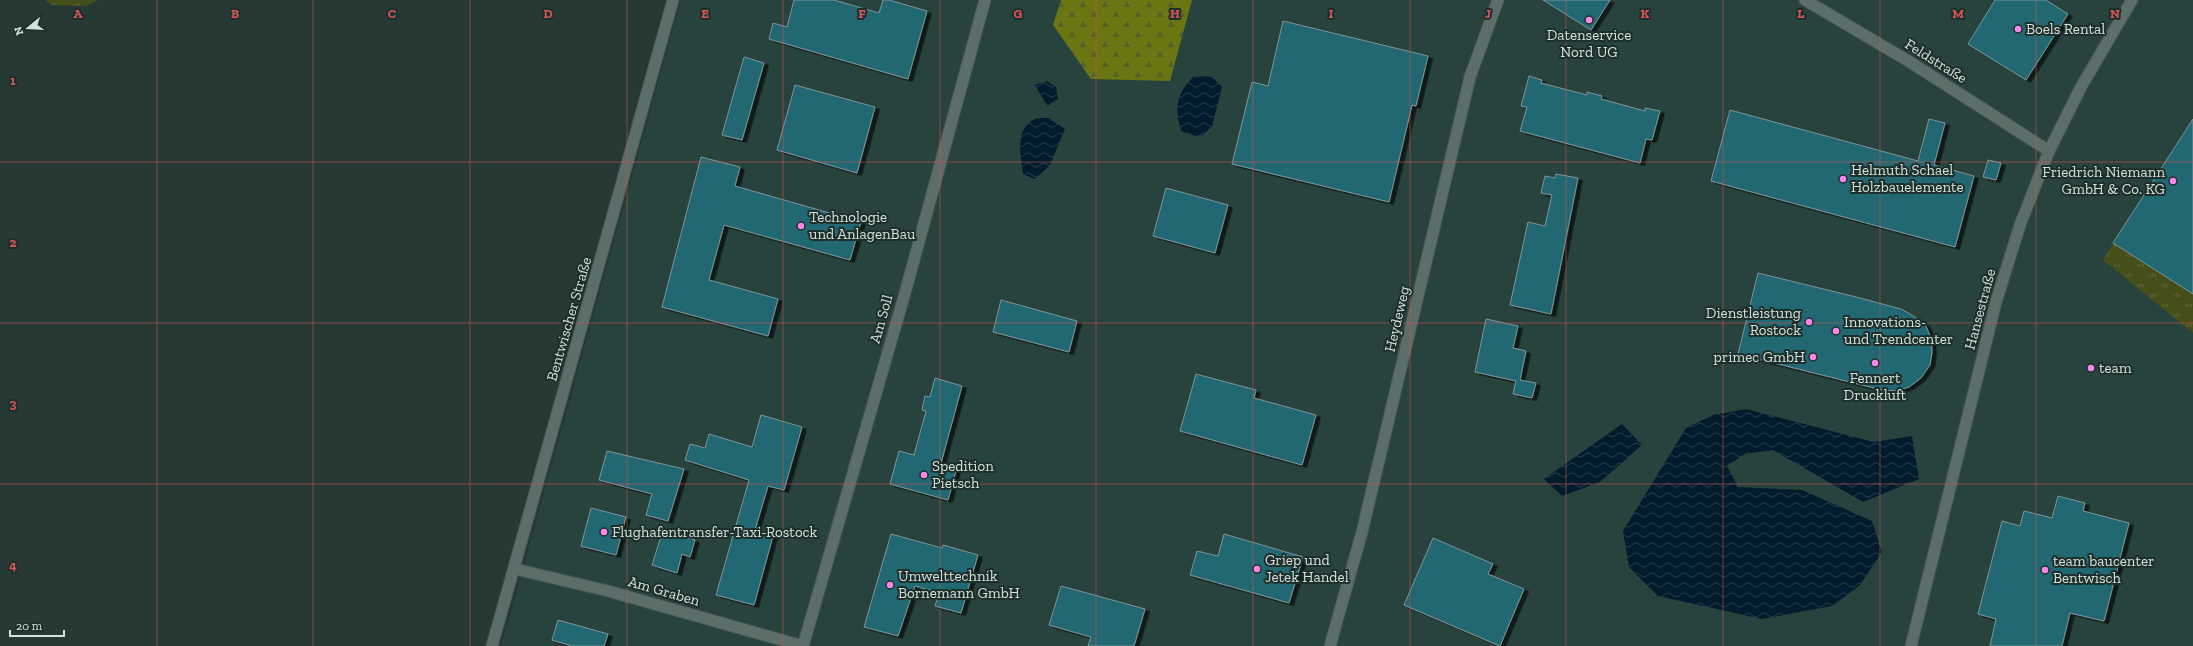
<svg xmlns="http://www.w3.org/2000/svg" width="2193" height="646" viewBox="0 0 2193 646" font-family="'Zilla Slab',serif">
<defs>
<pattern id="grass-tufts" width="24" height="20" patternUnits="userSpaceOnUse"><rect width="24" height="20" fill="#464e19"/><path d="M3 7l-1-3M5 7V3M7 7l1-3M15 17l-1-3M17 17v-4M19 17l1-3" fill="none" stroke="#60673a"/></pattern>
<pattern id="forest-firs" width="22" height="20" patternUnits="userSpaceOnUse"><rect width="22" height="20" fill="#697612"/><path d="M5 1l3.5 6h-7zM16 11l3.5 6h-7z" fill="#576028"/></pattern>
<pattern id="water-waves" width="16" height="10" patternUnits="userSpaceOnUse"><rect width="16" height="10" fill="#021c2d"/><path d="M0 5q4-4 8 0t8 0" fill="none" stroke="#263d4b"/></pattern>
<filter id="shadow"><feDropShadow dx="4.5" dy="2.5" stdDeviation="0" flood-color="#0009"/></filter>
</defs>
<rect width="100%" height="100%" fill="#273935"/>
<polygon fill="#28433d" points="681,0 2193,0 2193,646 500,646 505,634"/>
<g fill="url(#grass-tufts)">
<polygon points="46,0 98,0 86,6 51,5"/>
<polygon points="2113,243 2193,294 2193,333 2103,260"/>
</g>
<polygon fill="url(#forest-firs)" points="1061,0 1192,0 1170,81 1091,79 1053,25"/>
<g fill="url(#water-waves)">
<path d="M1211,76l11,11 -10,39 -9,9 -9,1 -13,-5c-6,-24 -6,-35 12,-54z"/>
<polygon points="1047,81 1056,87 1058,99 1047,106 1035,85"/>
<path d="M1048,118l17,11 -15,36 -15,14 -12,-5c-2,-17 -9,-43 10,-54 3,-2 11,-2 15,-2z"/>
<polygon points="1746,409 1874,442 1912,436 1919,479 1863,502 1773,450 1745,454 1727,466 1738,487 1802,490 1872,521 1882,552 1860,585 1832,606 1762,619 1658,596 1629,567 1623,531 1686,428 1713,415"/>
<polygon points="1622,424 1642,445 1600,482 1562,496 1544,479"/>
</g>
<g fill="#206772" stroke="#7f9498" filter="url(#shadow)">
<polygon points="794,0 834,0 879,13 883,0 889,0 927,11 908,79 769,39 773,23 787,27"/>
<polygon points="1543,0 1610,0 1591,30"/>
<polygon points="1995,0 2046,0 2068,14 2026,80 1968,44"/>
<polygon points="1283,21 1428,56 1416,106 1412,105 1389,202 1232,164 1252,82 1268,86"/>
<polygon points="744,57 764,63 742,140 722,135"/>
<polygon points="1529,76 1542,80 1541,83 1587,95 1587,92 1602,96 1601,99 1645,111 1645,108 1660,111 1652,140 1646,139 1640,163 1520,131 1527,107 1521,106"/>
<polygon points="795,85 875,107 857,173 777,150"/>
<polygon points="1730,110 1918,161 1929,119 1945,123 1934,165 1974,176 1955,247 1711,181"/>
<polygon points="2193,119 2193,294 2113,243"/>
<polygon points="701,157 740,167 735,186 861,222 850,260 724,225 709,280 778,299 768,336 662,307"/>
<polygon points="1988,160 2001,163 1996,180 1983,177"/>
<polygon points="1556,174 1578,178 1551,314 1510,305 1528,222 1545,226 1552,195 1541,193 1545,176 1555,178"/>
<polygon points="1166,188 1228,205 1215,253 1153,236"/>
<polygon points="1758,273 1860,298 1901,309 1912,315 1925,324 1931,338 1932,352 1930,365 1921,378 1909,387 1896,391 1882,390 1738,354"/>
<polygon points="1001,300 1077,321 1069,352 993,332"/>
<polygon points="1486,319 1518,326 1513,348 1526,351 1520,380 1536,383 1532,398 1513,394 1516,381 1475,372"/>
<polygon points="1196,374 1256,390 1254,398 1316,415 1302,465 1180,431"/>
<polygon points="935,378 962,386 941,463 957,467 948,500 890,484 899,451 914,455 926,411 922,410 925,396 930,397"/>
<polygon points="761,415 802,427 784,490 768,486 755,530 773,536 754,605 716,595 749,480 685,460 690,444 705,448 709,434 752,447"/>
<polygon points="607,451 684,469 668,521 646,515 652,494 599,480"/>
<polygon points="2058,496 2085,503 2083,511 2129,523 2104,621 2070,613 2062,646 1990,646 1996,619 1978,614 2002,521 2020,526 2024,511 2052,518"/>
<polygon points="591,508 626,517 616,555 581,546"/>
<polygon points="663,530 695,540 690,557 682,554 677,573 652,565"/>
<polygon points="891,534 942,548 943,545 978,555 961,613 935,606 939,593 915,586 898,636 864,627"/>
<polygon points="1224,534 1303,557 1289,603 1190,575 1197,551 1218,556"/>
<polygon points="1433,538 1493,564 1488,574 1524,589 1500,646 1404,605"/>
<polygon points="1061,586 1145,609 1134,646 1088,646 1091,637 1049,625"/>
<polygon points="558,620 608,634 604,646 572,646 552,640"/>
</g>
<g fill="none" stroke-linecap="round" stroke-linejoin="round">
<defs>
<g id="minor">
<polyline points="1805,0 1910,62 2049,151"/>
<polyline points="515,569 608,591 803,646"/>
<polyline points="492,646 673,0"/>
<polyline points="803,646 905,293 985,0"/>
<polyline points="1330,646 1362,532 1470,77 1498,0"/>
</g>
<polyline id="tertiary" points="1911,646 1996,302 2020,225 2049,151 2081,87 2132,0"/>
</defs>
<use href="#minor" stroke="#475653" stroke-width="13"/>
<use href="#tertiary" stroke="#475653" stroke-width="13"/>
<use href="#minor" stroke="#5b6e6a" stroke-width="11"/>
<use href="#tertiary" stroke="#5b6e6a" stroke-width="11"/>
</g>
<path fill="none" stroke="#d65656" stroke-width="1" stroke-opacity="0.55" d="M157,0v646M313,0v646M470,0v646M627,0v646M783,0v646M940,0v646M1096,0v646M1253,0v646M1410,0v646M1566,0v646M1723,0v646M1880,0v646M2036,0v646M0,162h2193M0,323h2193M0,484h2193"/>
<g fill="#fa87e8" stroke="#1d2f2b" stroke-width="1.5">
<circle cx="1589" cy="20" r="4"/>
<circle cx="2018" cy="29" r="4"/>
<circle cx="1843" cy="179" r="4"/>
<circle cx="2173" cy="181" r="4"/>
<circle cx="801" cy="226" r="4"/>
<circle cx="1809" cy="322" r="4"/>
<circle cx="1836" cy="331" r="4"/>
<circle cx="1813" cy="357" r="4"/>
<circle cx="1875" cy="363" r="4"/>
<circle cx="2091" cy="368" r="4"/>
<circle cx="924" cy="475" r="4"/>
<circle cx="604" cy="532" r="4"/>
<circle cx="1257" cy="569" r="4"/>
<circle cx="2045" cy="570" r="4"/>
<circle cx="890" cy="585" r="4"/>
</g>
<g text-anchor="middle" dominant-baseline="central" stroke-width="4" stroke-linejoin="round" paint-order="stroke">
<g font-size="15" fill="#d6e1de" stroke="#1d2f2b" text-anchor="start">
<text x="2026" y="29">Boels Rental</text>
<text x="1589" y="35" text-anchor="middle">Datenservice<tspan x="1589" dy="17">Nord UG</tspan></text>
<text x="1851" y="170">Helmuth Schael<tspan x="1851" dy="17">Holzbauelemente</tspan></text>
<text x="2165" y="172" text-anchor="end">Friedrich Niemann<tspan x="2165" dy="17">GmbH &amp; Co. KG</tspan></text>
<text x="809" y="217">Technologie<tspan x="809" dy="17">und AnlagenBau</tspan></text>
<text x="1801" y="313" text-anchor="end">Dienstleistung<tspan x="1801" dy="17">Rostock</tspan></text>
<text x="1844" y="322">Innovations-<tspan x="1844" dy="17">und Trendcenter</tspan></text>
<text x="1805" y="357" text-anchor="end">primec GmbH</text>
<text x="2099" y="368">team</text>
<text x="1875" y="378" text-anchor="middle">Fennert<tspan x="1875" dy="17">Druckluft</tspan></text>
<text x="932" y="466">Spedition<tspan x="932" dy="17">Pietsch</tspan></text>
<text x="612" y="532">Flughafentransfer-Taxi-Rostock</text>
<text x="1265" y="560">Griep und<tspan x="1265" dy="17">Jetek Handel</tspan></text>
<text x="2053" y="561">team baucenter<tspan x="2053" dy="17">Bentwisch</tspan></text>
<text x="898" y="576">Umwelttechnik<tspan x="898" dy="17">Bornemann GmbH</tspan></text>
</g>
<g font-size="15" fill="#d6e1de" stroke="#1d2f2b">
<text transform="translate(1936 61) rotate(32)">Feldstraße</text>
<text transform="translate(1980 309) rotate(-75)">Hansestraße</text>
<text transform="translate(569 319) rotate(-74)">Bentwischer Straße</text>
<text transform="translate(881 319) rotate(-74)">Am Soll</text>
<text transform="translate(1397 319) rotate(-77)">Heydeweg</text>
<text transform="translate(664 591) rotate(16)">Am Graben</text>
</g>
</g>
<g font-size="13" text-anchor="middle" font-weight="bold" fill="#d65656" stroke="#1d2f2b" stroke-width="4" stroke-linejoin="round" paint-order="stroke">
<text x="78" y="18">A</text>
<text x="235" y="18">B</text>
<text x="392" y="18">C</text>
<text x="548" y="18">D</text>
<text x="705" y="18">E</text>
<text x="862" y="18">F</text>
<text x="1018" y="18">G</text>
<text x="1175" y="18">H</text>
<text x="1331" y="18">I</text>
<text x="1488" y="18">J</text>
<text x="1645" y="18">K</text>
<text x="1801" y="18">L</text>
<text x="1958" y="18">M</text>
<text x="2115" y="18">N</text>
<text x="13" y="85">1</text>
<text x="13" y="247">2</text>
<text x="13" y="408">3</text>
<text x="13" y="570">4</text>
</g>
<g transform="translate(28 28) rotate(252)" stroke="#1d2f2b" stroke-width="3" paint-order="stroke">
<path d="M0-3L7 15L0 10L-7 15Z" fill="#d6e1de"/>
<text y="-6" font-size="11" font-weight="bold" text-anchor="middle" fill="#d6e1de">N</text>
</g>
<path d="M10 630v6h54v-6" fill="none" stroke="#d6e1de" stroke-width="2"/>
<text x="16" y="630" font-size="12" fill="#d6e1de" stroke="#1d2f2b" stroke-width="3" paint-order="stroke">20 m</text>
</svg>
